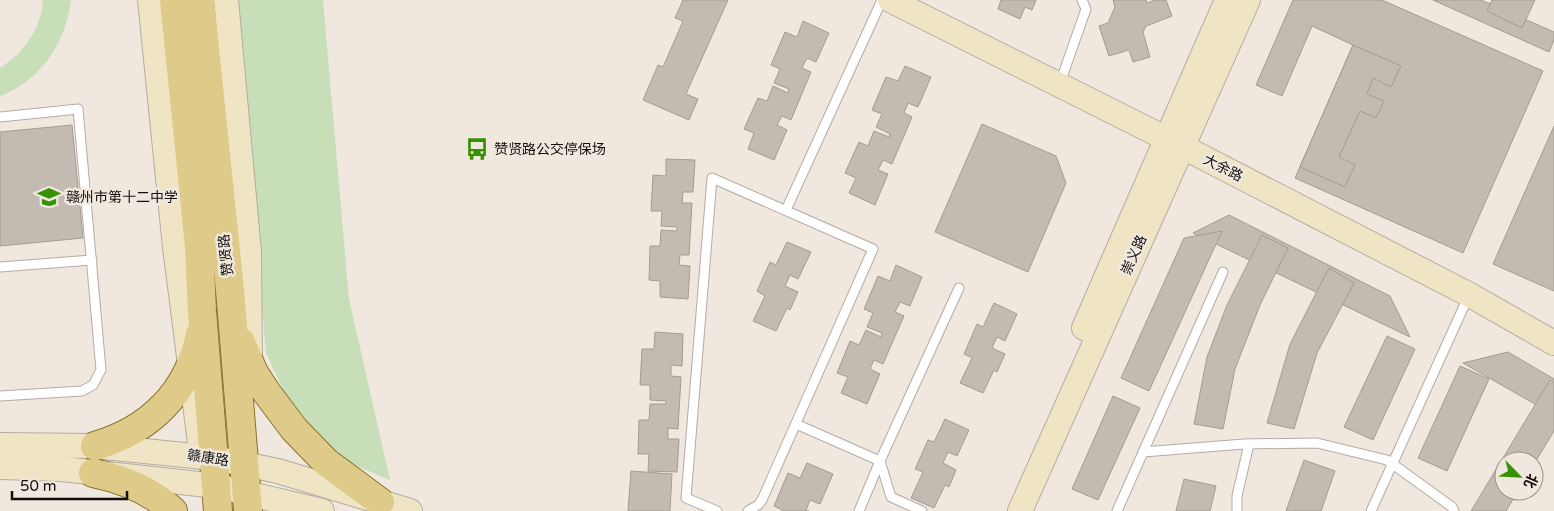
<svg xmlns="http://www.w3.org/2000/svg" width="1554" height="511" viewBox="0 0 1554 511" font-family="'Varela Round','Noto Sans SC',sans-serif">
<rect width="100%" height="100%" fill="#f0e8df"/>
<g fill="#c7deb9">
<path d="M43,0h28c-5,42 -30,81 -71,96v-28c24,-15 41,-39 43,-68z"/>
<polygon points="235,0 323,0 349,299 390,480 342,460 287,398 266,353"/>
</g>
<g fill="#c3bbb2" stroke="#a49c93">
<polygon points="683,0 728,0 686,94 698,99 689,120 643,100 658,65 663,67 683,21 675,18"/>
<polygon points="1001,0 1036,0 1032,10 1025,7 1020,19 998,9"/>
<polygon points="1113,0 1146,0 1147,3 1155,0 1166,0 1172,16 1146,26 1143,32 1150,57 1133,62 1129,50 1109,56 1099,26 1108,23 1115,7"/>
<polygon points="1293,0 1382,0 1543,71 1463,253 1295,178 1353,45 1312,26 1282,96 1256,85"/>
<polygon points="1433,0 1481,0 1554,32 1554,40 1549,52"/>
<polygon points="1492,0 1535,0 1522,28 1487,11"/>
<polygon points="803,21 829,33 816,62 807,58 802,68 811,72 791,120 782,116 777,125 787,130 774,160 748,149 754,133 744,129 758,98 767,101 773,86 788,93 789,89 774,83 780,69 771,65 785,32 797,37"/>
<polygon points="1353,45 1401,66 1391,87 1373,78 1367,94 1384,101 1376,118 1360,111 1339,157 1355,165 1345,187 1300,167"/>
<polygon points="905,66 931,77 918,107 908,103 904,113 912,117 892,164 883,160 878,170 888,174 875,205 849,193 856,178 845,173 859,142 868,146 874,131 889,137 890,134 876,127 882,114 872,110 886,77 898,81"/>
<polygon points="982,124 1056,156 1066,183 1028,272 935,232"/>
<polygon points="72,125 83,238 0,246 0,132"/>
<polygon points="1554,126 1554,291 1493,264"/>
<polygon points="666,159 695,160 693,192 683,192 682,203 692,203 689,255 680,255 679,265 690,266 688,299 660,297 660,281 649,280 650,246 660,246 661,230 677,231 677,227 661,226 662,211 651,211 653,175 666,176"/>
<polygon points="1229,215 1390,296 1410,337 1193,233"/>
<polygon points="1222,231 1149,391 1121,378 1184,238"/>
<polygon points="1262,235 1288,248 1260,305 1235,369 1223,429 1194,424 1207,357 1227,305"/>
<polygon points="787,242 811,252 798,279 790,275 785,286 798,292 790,310 787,308 776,331 753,321 765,296 757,291 770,262 776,265"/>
<polygon points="896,265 922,277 910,306 900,302 895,312 904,316 883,364 874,360 870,369 880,374 867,404 841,393 848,377 837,373 850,341 859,345 866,330 881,337 882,333 867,327 873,313 864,309 878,276 890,281"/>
<polygon points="1329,268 1354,283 1317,353 1294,429 1267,423 1290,344"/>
<polygon points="994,303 1017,314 1005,341 997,337 992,348 1005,354 997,372 994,370 983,393 960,383 972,358 964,354 977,324 983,327"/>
<polygon points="655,332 683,334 682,366 671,365 671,376 681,377 678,429 668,428 668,439 679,439 677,472 648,471 649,454 638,454 639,420 649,420 650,404 666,404 666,401 650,400 650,385 640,385 642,349 654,349"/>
<polygon points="1387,336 1415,349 1373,440 1344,427"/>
<polygon points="1508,352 1554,379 1554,415 1463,363"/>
<polygon points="1460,366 1489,379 1447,471 1418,458"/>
<polygon points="1550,380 1554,383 1554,431 1534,464 1534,461 1504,461 1504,491 1518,491 1506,511 1471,511"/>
<polygon points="1113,396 1140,408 1098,500 1072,489"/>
<polygon points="945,419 969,430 957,456 948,452 943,463 956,470 949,487 945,485 934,508 911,498 923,472 915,469 928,440 934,442"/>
<polygon points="1304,460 1335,471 1321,511 1286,511"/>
<polygon points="807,463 833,474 820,504 810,500 806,510 809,511 784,511 774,506 788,473 800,478"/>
<polygon points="631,471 672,474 670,511 628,511"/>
<polygon points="1184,479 1216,486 1210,511 1176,511"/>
</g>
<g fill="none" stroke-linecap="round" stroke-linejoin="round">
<defs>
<g id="lane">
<polyline points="1060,83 1086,9 1082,0"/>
<polyline points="0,117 78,109 101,370 93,385 82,391 0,396"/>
<polyline points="786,210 882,0"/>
<polyline points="0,267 92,260"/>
<polyline points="796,424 880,461 891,497 922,511"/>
<polyline points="1143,452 1244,444 1317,443 1387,460 1452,507 1454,511"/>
<polyline points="717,511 686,498 712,178 873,249 762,500 758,505 748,511"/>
<polyline points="859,511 880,461 959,288"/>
<polyline points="1117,511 1223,272"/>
<polyline points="1237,511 1237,496 1249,444"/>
<polyline points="1371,511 1469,295"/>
</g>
<g id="secondary">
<polyline points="150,0 175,247 200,443"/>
<polyline points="226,0 249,252 250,365"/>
<polyline points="890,0 1183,147 1470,295 1554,343"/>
<polyline points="1084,328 1227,0"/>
<polyline points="0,445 95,446 214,458 278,471 410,511"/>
<polyline points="0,467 62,469 217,486 322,511"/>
<polyline points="1020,511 1248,0"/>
</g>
<g id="primary">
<polyline points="174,0 199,247 202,311 218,511"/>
<polyline points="200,0 230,290 248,511"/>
<polyline points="241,342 254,373 267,393 294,429 326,462 380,502"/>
<path d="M95,446c55,-16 94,-54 105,-112"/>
<path d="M93,473c30,6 57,17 80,38"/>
</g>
</defs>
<use href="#lane" stroke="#b4aca3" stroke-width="11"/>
<use href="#secondary" stroke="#b4aca3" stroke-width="26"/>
<use href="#primary" stroke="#8a732b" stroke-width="30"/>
<use href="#lane" stroke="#fff" stroke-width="9"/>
<use href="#secondary" stroke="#efe5c4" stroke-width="24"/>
<use href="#primary" stroke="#dfcb89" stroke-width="28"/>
</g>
<defs>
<symbol id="bus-bare" viewBox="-9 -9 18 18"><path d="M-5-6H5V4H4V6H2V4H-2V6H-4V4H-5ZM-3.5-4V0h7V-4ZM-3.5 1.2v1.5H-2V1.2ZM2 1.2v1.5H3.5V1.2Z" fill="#379101" stroke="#f0e8df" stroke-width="2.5" paint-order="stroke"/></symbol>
<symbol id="school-bare" viewBox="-9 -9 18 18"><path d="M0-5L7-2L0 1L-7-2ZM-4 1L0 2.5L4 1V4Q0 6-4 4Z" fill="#379101" stroke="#f0e8df" stroke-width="2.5" paint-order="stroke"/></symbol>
</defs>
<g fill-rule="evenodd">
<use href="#bus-bare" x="461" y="133" width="32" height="32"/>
<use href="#school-bare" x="33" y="181" width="32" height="32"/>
</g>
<g text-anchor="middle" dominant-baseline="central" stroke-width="5" stroke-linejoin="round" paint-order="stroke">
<g font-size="14" fill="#120f0c" stroke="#f0e8df" text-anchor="start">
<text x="494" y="149">赞贤路公交停保场</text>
<text x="66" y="197">赣州市第十二中学</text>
</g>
<g font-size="14" fill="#120f0c" stroke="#f0e8df">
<text transform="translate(1223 168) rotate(27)">大余路</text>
<text transform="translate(226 255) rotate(-96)">赞贤路</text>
<text transform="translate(1134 255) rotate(-66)">崇义路</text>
<text transform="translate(208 458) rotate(9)">赣康路</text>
</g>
</g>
<g transform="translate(1519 476) rotate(114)"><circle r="24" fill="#f0e8df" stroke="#97918b"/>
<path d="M0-4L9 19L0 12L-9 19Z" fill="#379101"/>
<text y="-8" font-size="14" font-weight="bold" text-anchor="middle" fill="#120f0c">北</text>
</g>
<path d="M12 491v8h115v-8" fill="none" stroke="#120f0c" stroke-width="2.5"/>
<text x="20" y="491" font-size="15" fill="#120f0c" stroke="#f0e8df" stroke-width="4" paint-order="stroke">50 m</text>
</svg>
